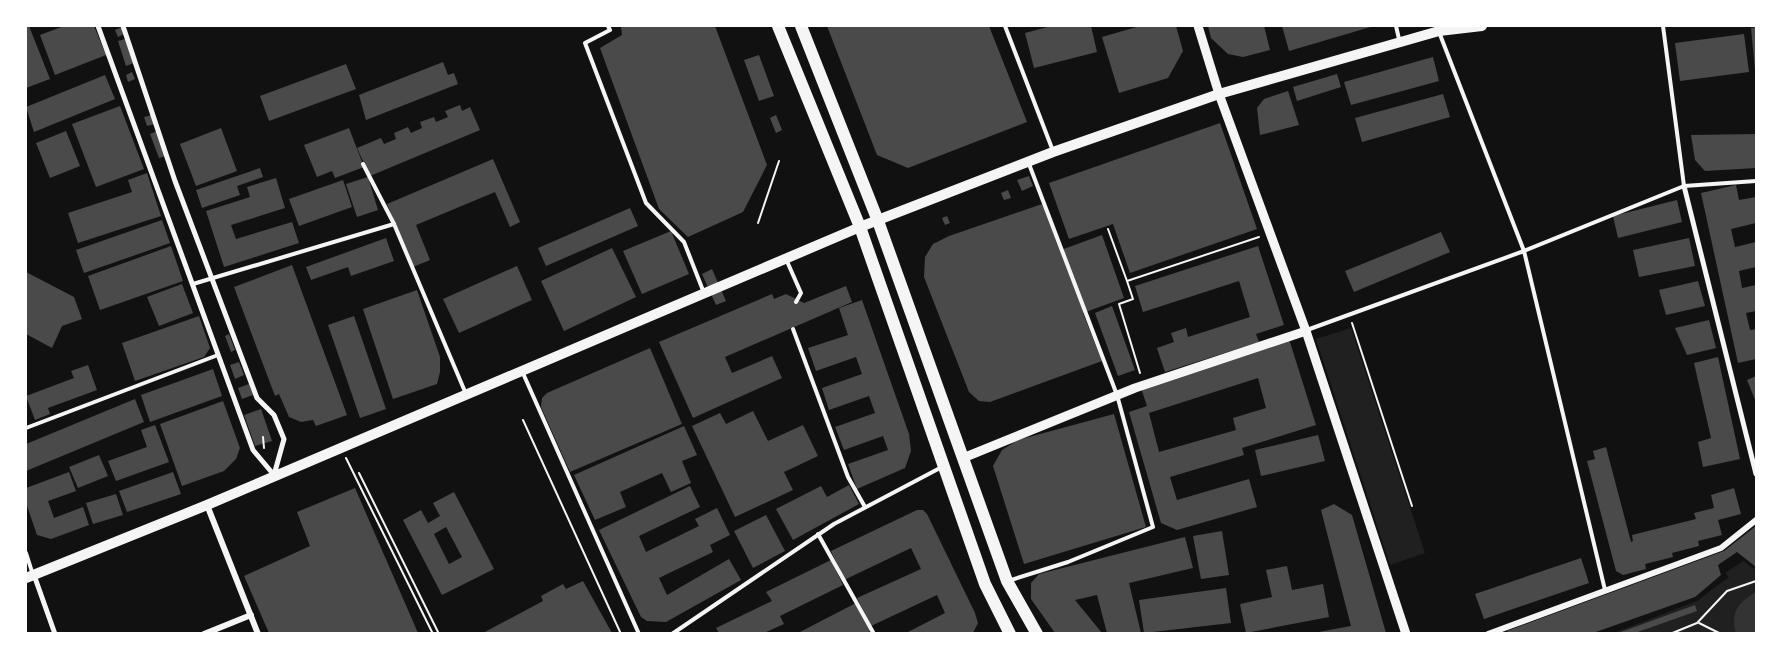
<svg xmlns="http://www.w3.org/2000/svg" width="1782" height="659" viewBox="0 0 1782 659" font-family="'IBM Plex Serif',serif">
<rect width="100%" height="100%" fill="#111"/>
<g fill="#202020">
<polygon points="1351,328 1425,553 1390,565 1316,339"/>
<polygon points="1743,561 1756,570 1756,633 1611,634 1697,601 1729,577 1725,573"/>
</g>
<path fill="#333" d="M1756,592v41h-20c-6,-21 2,-30 20,-41z"/>
<g fill="#4a4a4a" fill-rule="evenodd">
<polygon points="29,26 50,79 26,88 26,27"/>
<polygon points="64,26 94,26 106,55 55,75 40,35"/>
<polygon points="621,26 715,26 767,165 743,212 688,237 659,209 600,48 622,35"/>
<polygon points="827,26 989,26 1027,122 908,168 877,155"/>
<polygon points="1051,26 1091,26 1097,52 1034,68 1025,33"/>
<polygon points="1140,26 1176,26 1183,51 1168,78 1119,93 1102,37"/>
<polygon points="1208,26 1264,26 1270,50 1243,57 1228,54 1211,38"/>
<polygon points="1282,26 1374,26 1289,51"/>
<polygon points="122,27 124,34 118,37 115,30"/>
<polygon points="1756,27 1756,70 1755,70 1751,28"/>
<polygon points="1744,34 1749,72 1680,81 1675,43"/>
<polygon points="125,39 134,63 126,66 118,41"/>
<polygon points="759,55 774,96 759,101 744,60"/>
<polygon points="1433,57 1439,81 1351,105 1344,82"/>
<polygon points="443,62 448,75 454,73 458,84 366,120 359,95"/>
<polygon points="346,64 356,89 269,121 260,96"/>
<polygon points="132,72 135,79 128,82 126,75"/>
<polygon points="1337,74 1341,87 1297,101 1293,87"/>
<polygon points="105,75 115,99 34,132 26,107"/>
<polygon points="1288,91 1299,125 1260,135 1257,108 1264,99"/>
<polygon points="1443,94 1450,117 1362,142 1355,118"/>
<polygon points="460,105 462,111 470,107 480,130 370,176 357,148 381,138 384,144 396,139 394,133 408,127 411,133 422,128 420,122 434,117 436,122 448,117 445,111"/>
<polygon points="120,106 144,169 96,187 72,124"/>
<polygon points="152,115 155,124 147,126 144,117"/>
<polygon points="776,115 782,130 776,133 770,118"/>
<polygon points="1220,123 1257,229 1130,273 1113,224 1069,239 1049,183"/>
<polygon points="221,128 237,171 196,186 180,144"/>
<polygon points="349,128 364,167 335,178 332,171 317,177 304,145"/>
<polygon points="66,131 80,166 50,178 36,143"/>
<polygon points="157,131 166,156 159,158 150,134"/>
<polygon points="1756,134 1756,168 1705,171 1695,160 1691,135"/>
<polygon points="493,159 520,222 510,227 495,192 416,225 430,260 413,267 387,204"/>
<polygon points="260,168 263,177 237,186 240,195 202,208 196,190"/>
<polygon points="147,173 161,216 78,243 68,213 132,192 128,180"/>
<polygon points="1029,176 1033,186 1022,191 1017,180"/>
<polygon points="368,177 378,210 357,217 346,184"/>
<polygon points="276,178 285,208 231,225 236,239 292,222 299,243 224,267 206,211 250,197 247,187"/>
<polygon points="343,180 352,207 299,226 289,199"/>
<polygon points="1736,185 1739,200 1756,197 1756,223 1731,229 1735,247 1756,242 1756,267 1739,271 1742,288 1756,285 1756,311 1746,313 1750,330 1756,329 1756,359 1738,363 1701,193"/>
<polygon points="1008,190 1011,198 1004,200 1001,193"/>
<polygon points="1677,200 1682,222 1618,238 1613,216"/>
<polygon points="1042,204 1061,250 1102,235 1124,298 1083,313 1102,361 990,402 979,401 969,392 924,277 925,257 933,244 949,236"/>
<polygon points="630,208 638,226 546,266 538,248"/>
<polygon points="947,216 950,223 945,225 942,218"/>
<polygon points="162,220 170,243 84,273 76,250"/>
<polygon points="671,231 689,274 642,294 623,251"/>
<polygon points="1441,232 1450,252 1354,292 1345,271"/>
<polygon points="386,238 394,261 351,276 348,267 311,280 306,267"/>
<polygon points="1689,238 1695,266 1639,277 1633,250"/>
<polygon points="171,246 183,281 100,310 88,276"/>
<polygon points="1258,246 1284,325 1256,334 1259,342 1165,372 1157,348 1174,342 1171,333 1186,328 1188,337 1250,317 1239,281 1143,312 1135,286"/>
<polygon points="612,248 636,297 564,331 541,281"/>
<polygon points="292,265 347,415 316,426 313,420 301,422 289,417 279,394 275,396 234,287"/>
<polygon points="517,266 532,300 459,333 443,299"/>
<polygon points="712,269 726,301 716,305 702,274"/>
<polygon points="26,272 74,297 82,319 62,326 52,348 26,334"/>
<polygon points="1698,281 1705,306 1666,315 1659,290"/>
<polygon points="182,284 193,313 159,326 147,297"/>
<polygon points="846,286 852,302 725,357 732,373 772,356 782,378 693,418 659,342 772,294 774,299 786,294 804,303"/>
<polygon points="417,290 440,357 440,372 437,384 393,399 363,309"/>
<polygon points="862,300 909,434 911,451 905,468 857,489 848,464 888,450 883,436 844,450 835,427 875,413 869,396 829,410 822,388 862,374 856,357 816,371 808,348 848,335 839,308"/>
<polygon points="1112,306 1135,370 1118,376 1095,313"/>
<polygon points="199,316 210,348 204,357 135,381 122,343"/>
<polygon points="354,316 386,409 360,418 328,325"/>
<polygon points="1709,320 1716,348 1687,355 1675,328"/>
<polygon points="229,334 235,350 231,352 225,336"/>
<path d="M1289,339l27,86 -74,23 2,7 -74,22 7,23 72,-21 8,28 -80,23 -16,-7 -32,-111 18,-6 -6,-18zM1258,378l8,30 -33,10 3,12 -77,22 -10,-39z"/>
<polygon points="650,348 682,424 570,472 541,407 542,398 547,393"/>
<polygon points="1718,357 1740,459 1703,467 1698,442 1711,438 1694,363"/>
<polygon points="239,362 244,375 235,379 230,365"/>
<polygon points="88,365 97,390 48,408 50,414 35,420 26,396 74,378 71,371"/>
<polygon points="213,369 222,396 150,422 141,395"/>
<polygon points="1756,376 1756,402 1747,380"/>
<polygon points="249,384 253,395 242,399 238,388"/>
<polygon points="135,399 144,422 26,471 26,444"/>
<polygon points="223,401 240,448 236,459 224,471 182,486 160,424"/>
<polygon points="261,409 272,441 255,446 244,415"/>
<polygon points="753,411 768,441 803,425 818,456 784,472 793,490 735,517 692,426 720,413 726,424"/>
<polygon points="1114,414 1146,527 1024,564 993,466 1002,450 1018,440"/>
<polygon points="155,425 169,462 116,481 108,461 147,447 141,430"/>
<polygon points="684,426 697,455 682,461 691,483 671,492 662,473 620,492 626,507 595,520 574,475"/>
<polygon points="1318,435 1325,461 1261,476 1255,450"/>
<polygon points="1606,447 1631,542 1633,541 1632,535 1696,519 1694,513 1714,508 1711,495 1734,488 1741,514 1718,520 1722,535 1698,541 1699,546 1672,553 1673,557 1645,564 1646,569 1623,575 1616,571 1587,461 1595,459 1593,451"/>
<polygon points="99,455 108,476 78,488 69,467"/>
<polygon points="69,472 76,491 48,501 54,518 83,507 89,525 51,539 37,535 26,503 26,488"/>
<polygon points="173,472 181,494 127,512 119,491"/>
<polygon points="849,485 859,504 793,540 776,509 821,486 827,497"/>
<polygon points="690,486 700,507 639,536 646,552 699,526 695,519 717,508 730,535 710,545 713,552 659,578 667,595 729,559 741,580 666,622 647,621 641,617 599,530"/>
<polygon points="355,488 418,633 269,633 244,576 310,546 297,512"/>
<path d="M454,492l40,77 -52,26 -39,-75 18,-10 7,13 12,-7 -7,-13zM446,527l16,30 -13,7 -15,-30z"/>
<polygon points="116,494 123,515 93,524 86,503"/>
<polygon points="1334,504 1352,515 1386,633 1313,633 1351,626 1321,510"/>
<polygon points="917,510 923,510 927,514 975,613 978,623 973,633 906,633 945,613 937,595 871,626 857,598 921,569 911,548 844,580 831,551"/>
<polygon points="766,515 785,551 753,568 734,531"/>
<polygon points="1756,526 1756,567 1737,552 1718,565 1721,575 1695,597 1593,633 1508,633 1507,631 1724,551"/>
<polygon points="1222,531 1229,575 1201,579 1193,536"/>
<polygon points="1185,537 1193,568 1129,583 1141,633 1107,633 1097,595 1075,600 1102,633 1055,633 1031,599 1031,583 1039,574"/>
<polygon points="1581,558 1589,583 1484,619 1475,594"/>
<polygon points="831,560 843,585 780,616 784,624 764,633 719,633 716,628 772,601 766,592"/>
<polygon points="1287,566 1292,590 1323,584 1329,617 1246,633 1240,604 1272,597 1266,570"/>
<polygon points="583,581 612,633 483,633 543,601 541,596 563,584 566,589"/>
<polygon points="1226,588 1231,623 1144,633 1139,600"/>
<polygon points="856,603 871,631 865,633 798,633"/>
<polygon points="1695,605 1697,611 1635,633 1618,633"/>
</g>
<g fill="none" stroke-linecap="round" stroke-linejoin="round">
<g stroke="#f5f5f5" stroke-width="2">
<polyline points="758,223 779,161"/>
<polyline points="1108,229 1127,281"/>
<polyline points="1352,323 1412,506"/>
<polyline points="1140,373 1119,304 1133,299 1127,281 1259,237"/>
<polyline points="523,420 621,634"/>
<polyline points="263,437 264,448"/>
<polyline points="346,458 433,634"/>
<polyline points="359,473 439,634"/>
<polyline points="1699,623 1721,634"/>
<polyline points="1670,634 1697,623 1727,591 1756,581"/>
</g>
<g stroke="#f5f5f5" stroke-width="4">
<polyline points="608,26 610,30 585,43 646,203 684,242 704,293"/>
<polyline points="1005,26 1053,151"/>
<polyline points="1396,26 1399,39"/>
<polyline points="1663,26 1684,186"/>
<polyline points="1439,32 1524,251 1605,590"/>
<polyline points="363,164 394,224 466,394"/>
<polyline points="786,259 801,293 796,302"/>
<polyline points="193,284 394,224"/>
<polyline points="793,329 848,477 865,507"/>
<polyline points="1307,330 1524,251 1684,186 1756,181"/>
<polyline points="522,371 639,634"/>
<polyline points="26,428 218,355"/>
<polyline points="818,534 874,634"/>
<polyline points="26,553 33,575"/>
<polyline points="1008,581 1068,562 1153,527 1117,395 1029,164"/>
<polyline points="672,634 834,524 940,468"/>
</g>
<g stroke="#f5f5f5" stroke-width="5">
<polyline points="98,26 253,450 274,475"/>
<polyline points="123,26 175,181 257,398 274,415 284,439 274,475"/>
<polyline points="1684,186 1756,474"/>
<polyline points="34,575 55,634"/>
</g>
<g stroke="#f5f5f5" stroke-width="6">
<polyline points="207,505 258,634"/>
<polyline points="204,634 251,615"/>
<polyline points="1488,634 1721,548 1756,520"/>
</g>
<g stroke="#f5f5f5" stroke-width="9">
<polyline points="1198,26 1219,94 1306,331 1406,634"/>
<polyline points="963,458 1135,388 1306,331"/>
</g>
<polyline stroke="#f5f5f5" stroke-width="10" points="26,578 207,505 860,227 1053,152 1219,94 1439,31 1482,26"/>
<g stroke="#f5f5f5" stroke-width="12">
<polyline points="778,26 860,227 985,584 1010,634"/>
<polyline points="801,26 878,221 1007,581 1037,634"/>
</g>
</g>
<rect width="1782" height="659" fill="none" stroke="#ffffff" stroke-width="54"/>
</svg>
